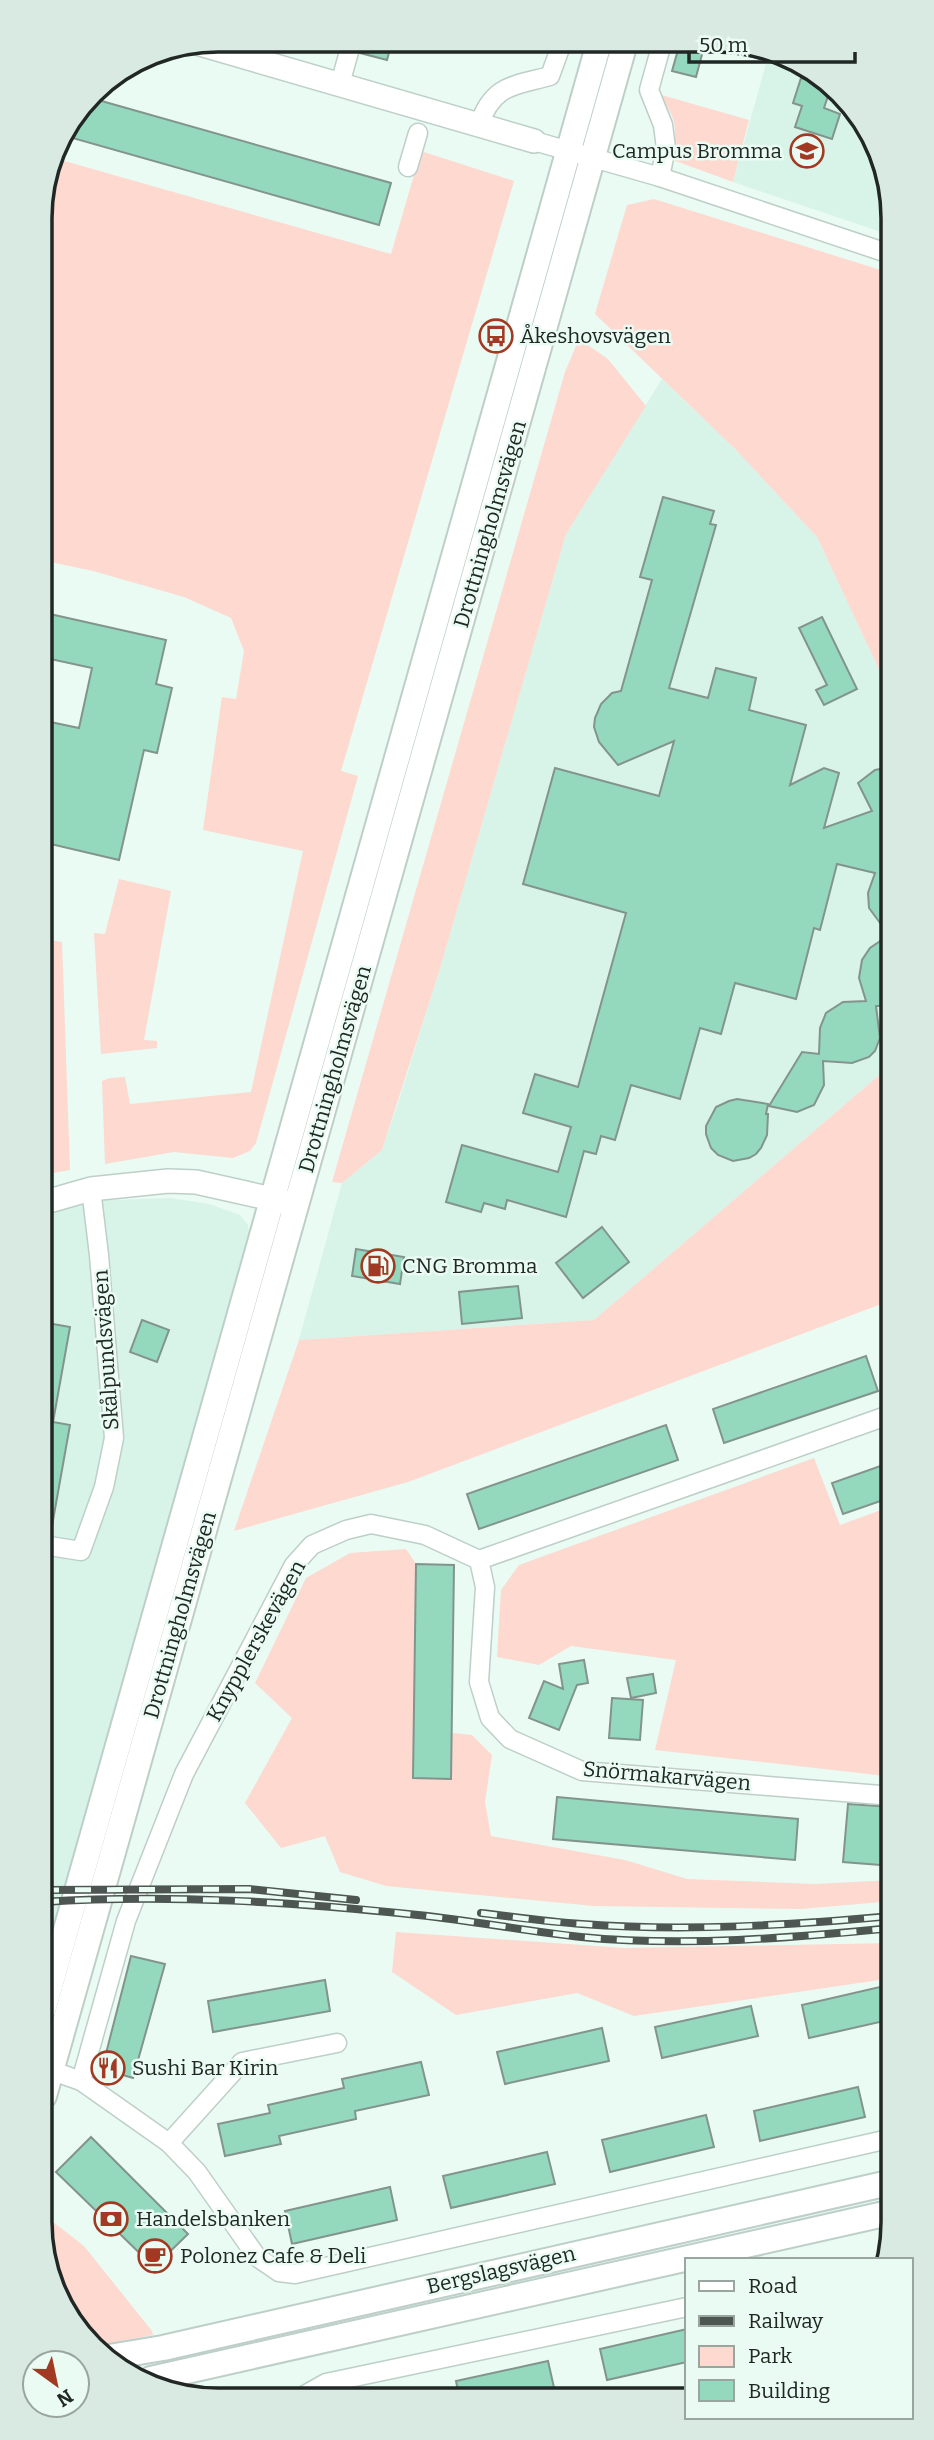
<svg xmlns="http://www.w3.org/2000/svg" width="934" height="2440" viewBox="0 0 934 2440" font-family="Bitter,serif">
<rect width="100%" height="100%" fill="#e9fbf3"/>
<g fill="#d8f4e8">
<polygon points="769,53 842,93 890,183 890,235 733,182"/>
<polygon points="662,379 735,449 817,537 891,695 892,1064 594,1320 299,1340 342,1183 382,1150 400,1097 439,972 566,534"/>
<polygon points="171,1198 209,1204 240,1215 248,1225 250,1237 43,1977 42,1214 83,1201"/>
</g>
<g fill="#fdd9d0">
<path d="M658,94l91,26 -16,62 -60,-22c2,-35 7,-37 -15,-66z"/>
<polygon points="421,151 514,181 341,771 358,776 256,1143 250,1151 233,1158 174,1152 105,1164 102,1081 110,1078 125,1077 130,1104 251,1092 303,851 203,830 222,697 236,699 244,651 231,618 184,597 93,571 41,560 41,206 54,158 391,254"/>
<polygon points="654,199 890,273 891,695 817,537 735,449 595,314 627,205"/>
<polygon points="579,339 608,359 646,406 566,534 439,972 382,1150 342,1183 332,1182 565,372"/>
<polygon points="119,879 171,891 144,1040 157,1041 157,1048 101,1054 94,933 105,934"/>
<polygon points="42,939 62,942 70,1170 42,1175"/>
<polygon points="892,1064 892,1300 408,1482 234,1531 299,1340 594,1320"/>
<polygon points="814,1458 840,1525 892,1506 893,1775 886,1776 655,1750 676,1660 571,1646 539,1665 497,1657 501,1590 519,1565"/>
<polygon points="406,1549 416,1564 413,1778 451,1779 452,1733 472,1735 492,1755 485,1802 491,1836 625,1860 687,1879 816,1884 893,1880 893,1901 801,1909 594,1906 386,1886 340,1872 325,1836 281,1848 245,1803 292,1718 255,1683 306,1578 350,1553"/>
<polygon points="396,1932 625,1948 893,1943 893,1978 634,2016 577,1993 456,2015 392,1972"/>
<polygon points="44,2215 84,2246 152,2331 153,2335 105,2344 90,2342 44,2257"/>
</g>
<g fill="#94d9be" stroke="#83948d" stroke-width="2">
<polygon points="363,41 392,41 387,60 360,53"/>
<polygon points="680,43 704,47 696,77 672,71"/>
<polygon points="801,78 831,87 824,108 840,114 832,139 795,127 802,106 793,103"/>
<polygon points="91,98 391,183 379,225 62,135"/>
<polygon points="663,497 714,511 710,524 716,525 669,688 708,698 716,668 756,678 749,710 806,725 790,785 824,768 839,773 824,828 872,811 858,783 875,770 891,767 891,810 881,814 889,837 886,870 891,869 892,1006 876,1006 880,1038 875,1051 869,1057 852,1063 823,1061 824,1085 814,1105 797,1112 769,1106 802,1052 819,1054 820,1028 826,1013 843,1002 866,1001 859,978 862,960 870,948 889,935 869,908 868,893 875,873 837,864 820,930 814,928 796,999 735,983 721,1034 700,1028 680,1099 631,1085 615,1140 601,1136 596,1154 584,1151 566,1217 507,1200 505,1209 484,1203 481,1212 446,1202 462,1145 558,1172 571,1127 523,1113 535,1074 578,1087 626,913 523,884 555,768 659,796 674,741 618,765 599,742 594,727 595,718 601,704 612,693 621,691 652,580 640,577"/>
<polygon points="41,612 166,640 156,684 172,688 157,753 144,750 119,860 42,842 41,720 79,728 92,668 41,657"/>
<polygon points="822,617 857,689 824,705 816,690 827,685 799,628"/>
<polygon points="737,1099 768,1104 766,1114 768,1114 767,1135 761,1148 756,1154 749,1158 733,1161 718,1155 711,1148 706,1134 706,1126 716,1107 729,1101"/>
<polygon points="602,1227 629,1262 583,1298 556,1263"/>
<polygon points="356,1249 404,1257 400,1284 352,1276"/>
<polygon points="518,1286 522,1318 462,1324 459,1292"/>
<polygon points="142,1320 169,1330 157,1362 130,1352"/>
<polygon points="42,1322 70,1327 53,1422 70,1425 52,1526 43,1525"/>
<polygon points="866,1356 878,1391 724,1443 713,1409"/>
<polygon points="666,1425 678,1460 479,1529 467,1494"/>
<polygon points="892,1462 892,1497 843,1514 832,1483"/>
<polygon points="416,1564 454,1565 451,1779 413,1778"/>
<polygon points="584,1660 588,1683 577,1685 559,1730 529,1718 544,1681 563,1689 559,1664"/>
<polygon points="653,1674 656,1693 631,1698 627,1678"/>
<polygon points="612,1698 643,1700 640,1740 609,1738"/>
<polygon points="557,1797 798,1819 795,1860 553,1839"/>
<polygon points="848,1804 893,1807 893,1866 843,1862"/>
<polygon points="131,1956 165,1964 133,2078 102,2069"/>
<polygon points="325,1980 330,2011 213,2032 208,2001"/>
<polygon points="893,1984 893,2019 809,2038 802,2005"/>
<polygon points="751,2006 758,2036 662,2058 655,2027"/>
<polygon points="602,2028 609,2061 505,2084 497,2052"/>
<polygon points="421,2062 429,2095 355,2111 356,2119 279,2136 281,2144 225,2156 218,2124 270,2113 268,2105 344,2088 342,2079"/>
<polygon points="858,2087 865,2117 760,2141 754,2111"/>
<polygon points="706,2115 714,2147 610,2172 602,2140"/>
<polygon points="91,2137 188,2234 154,2267 56,2172"/>
<polygon points="547,2152 555,2184 451,2208 443,2176"/>
<polygon points="390,2187 397,2220 292,2244 285,2211"/>
<polygon points="687,2329 687,2362 607,2380 600,2349"/>
<polygon points="548,2361 555,2392 535,2396 459,2396 456,2381"/>
</g>
<g fill="none" stroke-linecap="round" stroke-linejoin="round">
<defs>
<g id="minor">
<polyline points="340,84 352,41"/>
<path d="M479,125c14,-41 35,-39 71,-49l12,-33"/>
<polyline points="534,141 660,177 890,254"/>
<polyline points="408,167 418,133"/>
<polyline points="660,177 666,148 663,125 649,90 662,43"/>
<polyline points="43,1545 81,1551 104,1487 114,1438 99,1255 91,1189"/>
<polyline points="479,1560 485,1587 479,1682 490,1718 510,1739 582,1771 893,1796"/>
<polyline points="50,2070 81,2081 169,2143 197,2172 257,2257 279,2272 295,2274 893,2138"/>
<polyline points="81,2081 126,1921 184,1774 294,1565 312,1545 346,1530 371,1524 425,1535 479,1560 892,1414"/>
<polyline points="169,2143 242,2062 337,2043"/>
<polyline points="303,2396 326,2383 687,2307"/>
</g>
<g id="tertiary">
<polyline points="200,44 534,141"/>
<polyline points="42,1203 91,1189 168,1181 196,1182 290,1203"/>
</g>
<g id="secondary">
<polyline points="43,2011 599,43"/>
<polyline points="44,2096 625,43"/>
<polyline points="109,2357 163,2348 893,2182"/>
<polyline points="151,2379 893,2212"/>
</g>
</defs>
<use href="#minor" stroke="#bdcfc8" stroke-width="21"/>
<use href="#tertiary" stroke="#bdcfc8" stroke-width="26"/>
<use href="#secondary" stroke="#bdcfc8" stroke-width="28"/>
<use href="#minor" stroke="#fff" stroke-width="18"/>
<use href="#tertiary" stroke="#fff" stroke-width="23"/>
<use href="#secondary" stroke="#fff" stroke-width="24"/>
<defs>
<g id="rail">
<polyline points="43,1890 249,1889 356,1900"/>
<path d="M43,1902c125,-8 251,0 375,13 55,6 109,16 163,22 104,10 209,1 312,-9"/>
<path d="M481,1913c34,4 67,9 101,11 104,8 208,1 311,-8"/>
</g>
</defs>
<use href="#rail" stroke="#4d5652" stroke-width="8"/>
<use href="#rail" stroke="#e9fbf3" stroke-width="5" stroke-dasharray="16" stroke-linecap="butt"/>
</g>
<defs>
<symbol id="university-ring" viewBox="-11 -11 22 22"><circle r="9.5" fill="#e9fbf3" stroke="#a23922" stroke-width="1.5"/><path d="M0-5L7-2L0 1L-7-2ZM-4 1L0 2.5L4 1V4Q0 6-4 4Z" fill="#a23922"/></symbol>
<symbol id="bus-ring" viewBox="-11 -11 22 22"><circle r="9.5" fill="#e9fbf3" stroke="#a23922" stroke-width="1.5"/><path d="M-5-6H5V4H4V6H2V4H-2V6H-4V4H-5ZM-3.5-4V0h7V-4ZM-3.5 1.2v1.5H-2V1.2ZM2 1.2v1.5H3.5V1.2Z" fill="#a23922"/></symbol>
<symbol id="fuel-ring" viewBox="-11 -11 22 22"><circle r="9.5" fill="#e9fbf3" stroke="#a23922" stroke-width="1.5"/><path d="M-5.5-6h7V0h2V4h1.3V-2.5L3-4.5l.8-.8L6-3V5H2.5V1h-1V6h-7ZM-4.2-4.7v3.2H.2V-4.7Z" fill="#a23922"/></symbol>
<symbol id="restaurant-ring" viewBox="-11 -11 22 22"><circle r="9.5" fill="#e9fbf3" stroke="#a23922" stroke-width="1.5"/><path d="M-5-6h1v4h1v-4h1v4h1v-4h1v5L-1.5 .5V6h-2V.5L-5-1ZM5-6V6H3V1.5H1.5Q1.5-4 5-6Z" fill="#a23922"/></symbol>
<symbol id="bank-ring" viewBox="-11 -11 22 22"><circle r="9.5" fill="#e9fbf3" stroke="#a23922" stroke-width="1.5"/><path d="M-6-4H6V4H-6ZM0-2.3a2.3 2.3 0 1 0 0 4.6a2.3 2.3 0 1 0 0-4.6Z" fill="#a23922"/></symbol>
<symbol id="cafe-ring" viewBox="-11 -11 22 22"><circle r="9.5" fill="#e9fbf3" stroke="#a23922" stroke-width="1.5"/><path d="M-5.5-4.5H6V0H3Q3 3.5 0 3.5H-2.5Q-5.5 3.5-5.5 0ZM3-3.2v2h1.7v-2ZM-6 4.5H4V6H-6Z" fill="#a23922"/></symbol>
</defs>
<g fill-rule="evenodd">
<use href="#university-ring" x="788" y="132" width="38" height="38"/>
<use href="#bus-ring" x="477" y="317" width="38" height="38"/>
<use href="#fuel-ring" x="359" y="1247" width="38" height="38"/>
<use href="#restaurant-ring" x="89" y="2049" width="38" height="38"/>
<use href="#bank-ring" x="92" y="2200" width="38" height="38"/>
<use href="#cafe-ring" x="136" y="2237" width="38" height="38"/>
</g>
<g text-anchor="middle" dominant-baseline="central" stroke-width="5" stroke-linejoin="round" paint-order="stroke">
<g font-size="21" fill="#202724" stroke="#e9fbf3" text-anchor="start">
<text x="782" y="151" text-anchor="end">Campus Bromma</text>
<text x="520" y="336">Åkeshovsvägen</text>
<text x="402" y="1266">CNG Bromma</text>
<text x="132" y="2068">Sushi Bar Kirin</text>
<text x="136" y="2219">Handelsbanken</text>
<text x="180" y="2256">Polonez Cafe &amp; Deli</text>
</g>
<g font-size="21" fill="#202724" stroke="#e9fbf3">
<text transform="translate(490 524) rotate(-74)">Drottningholmsvägen</text>
<text transform="translate(335 1069) rotate(-74)">Drottningholmsvägen</text>
<text transform="translate(106 1350) rotate(-94)">Skålpundsvägen</text>
<text transform="translate(180 1615) rotate(-74)">Drottningholmsvägen</text>
<text transform="translate(256 1641) rotate(-61)">Knypplerskevägen</text>
<text transform="translate(667 1776) rotate(5)">Snörmakarvägen</text>
<text transform="translate(501 2270) rotate(-13)">Bergslagsvägen</text>
</g>
</g>
<path d="M0 0H934V2440H0ZM218 52H715A166 166 0 0 1 881 218V2222A166 166 0 0 1 715 2388H218A166 166 0 0 1 52 2222V218A166 166 0 0 1 218 52Z" fill="#d9eae2" fill-rule="evenodd"/>
<path fill="none" stroke="#202724" stroke-width="3.5" d="M218 52H715A166 166 0 0 1 881 218V2222A166 166 0 0 1 715 2388H218A166 166 0 0 1 52 2222V218A166 166 0 0 1 218 52Z"/>
<rect x="685" y="2258" width="228" height="161" fill="#e9fbf3" stroke="#99a6a0" stroke-width="2"/>
<rect x="699" y="2281" width="35" height="10" fill="#ffffff" stroke="#99a6a0" stroke-width="2"/>
<text x="748" y="2293" font-size="21" fill="#202724">Road</text>
<rect x="699" y="2316" width="35" height="10" fill="#4d5652" stroke="#99a6a0" stroke-width="2"/>
<text x="748" y="2328" font-size="21" fill="#202724">Railway</text>
<rect x="699" y="2346" width="35" height="21" fill="#fdd9d0" stroke="#99a6a0" stroke-width="2"/>
<text x="748" y="2363" font-size="21" fill="#202724">Park</text>
<rect x="699" y="2380" width="35" height="21" fill="#94d9be" stroke="#99a6a0" stroke-width="2"/>
<text x="748" y="2398" font-size="21" fill="#202724">Building</text>
<g transform="translate(56 2384) rotate(147)"><circle r="33" fill="#e9fbf3" stroke="#99a6a0" stroke-width="2"/>
<path d="M0-5L12 26L0 18L-12 26Z" fill="#a23922"/>
<text y="-10" font-size="19" font-weight="bold" text-anchor="middle" fill="#202724">N</text>
</g>
<path d="M689 52v10h166v-10" fill="none" stroke="#202724" stroke-width="3.5"/>
<text x="699" y="52" font-size="21" fill="#202724" stroke="#e9fbf3" stroke-width="5" paint-order="stroke">50 m</text>
</svg>
